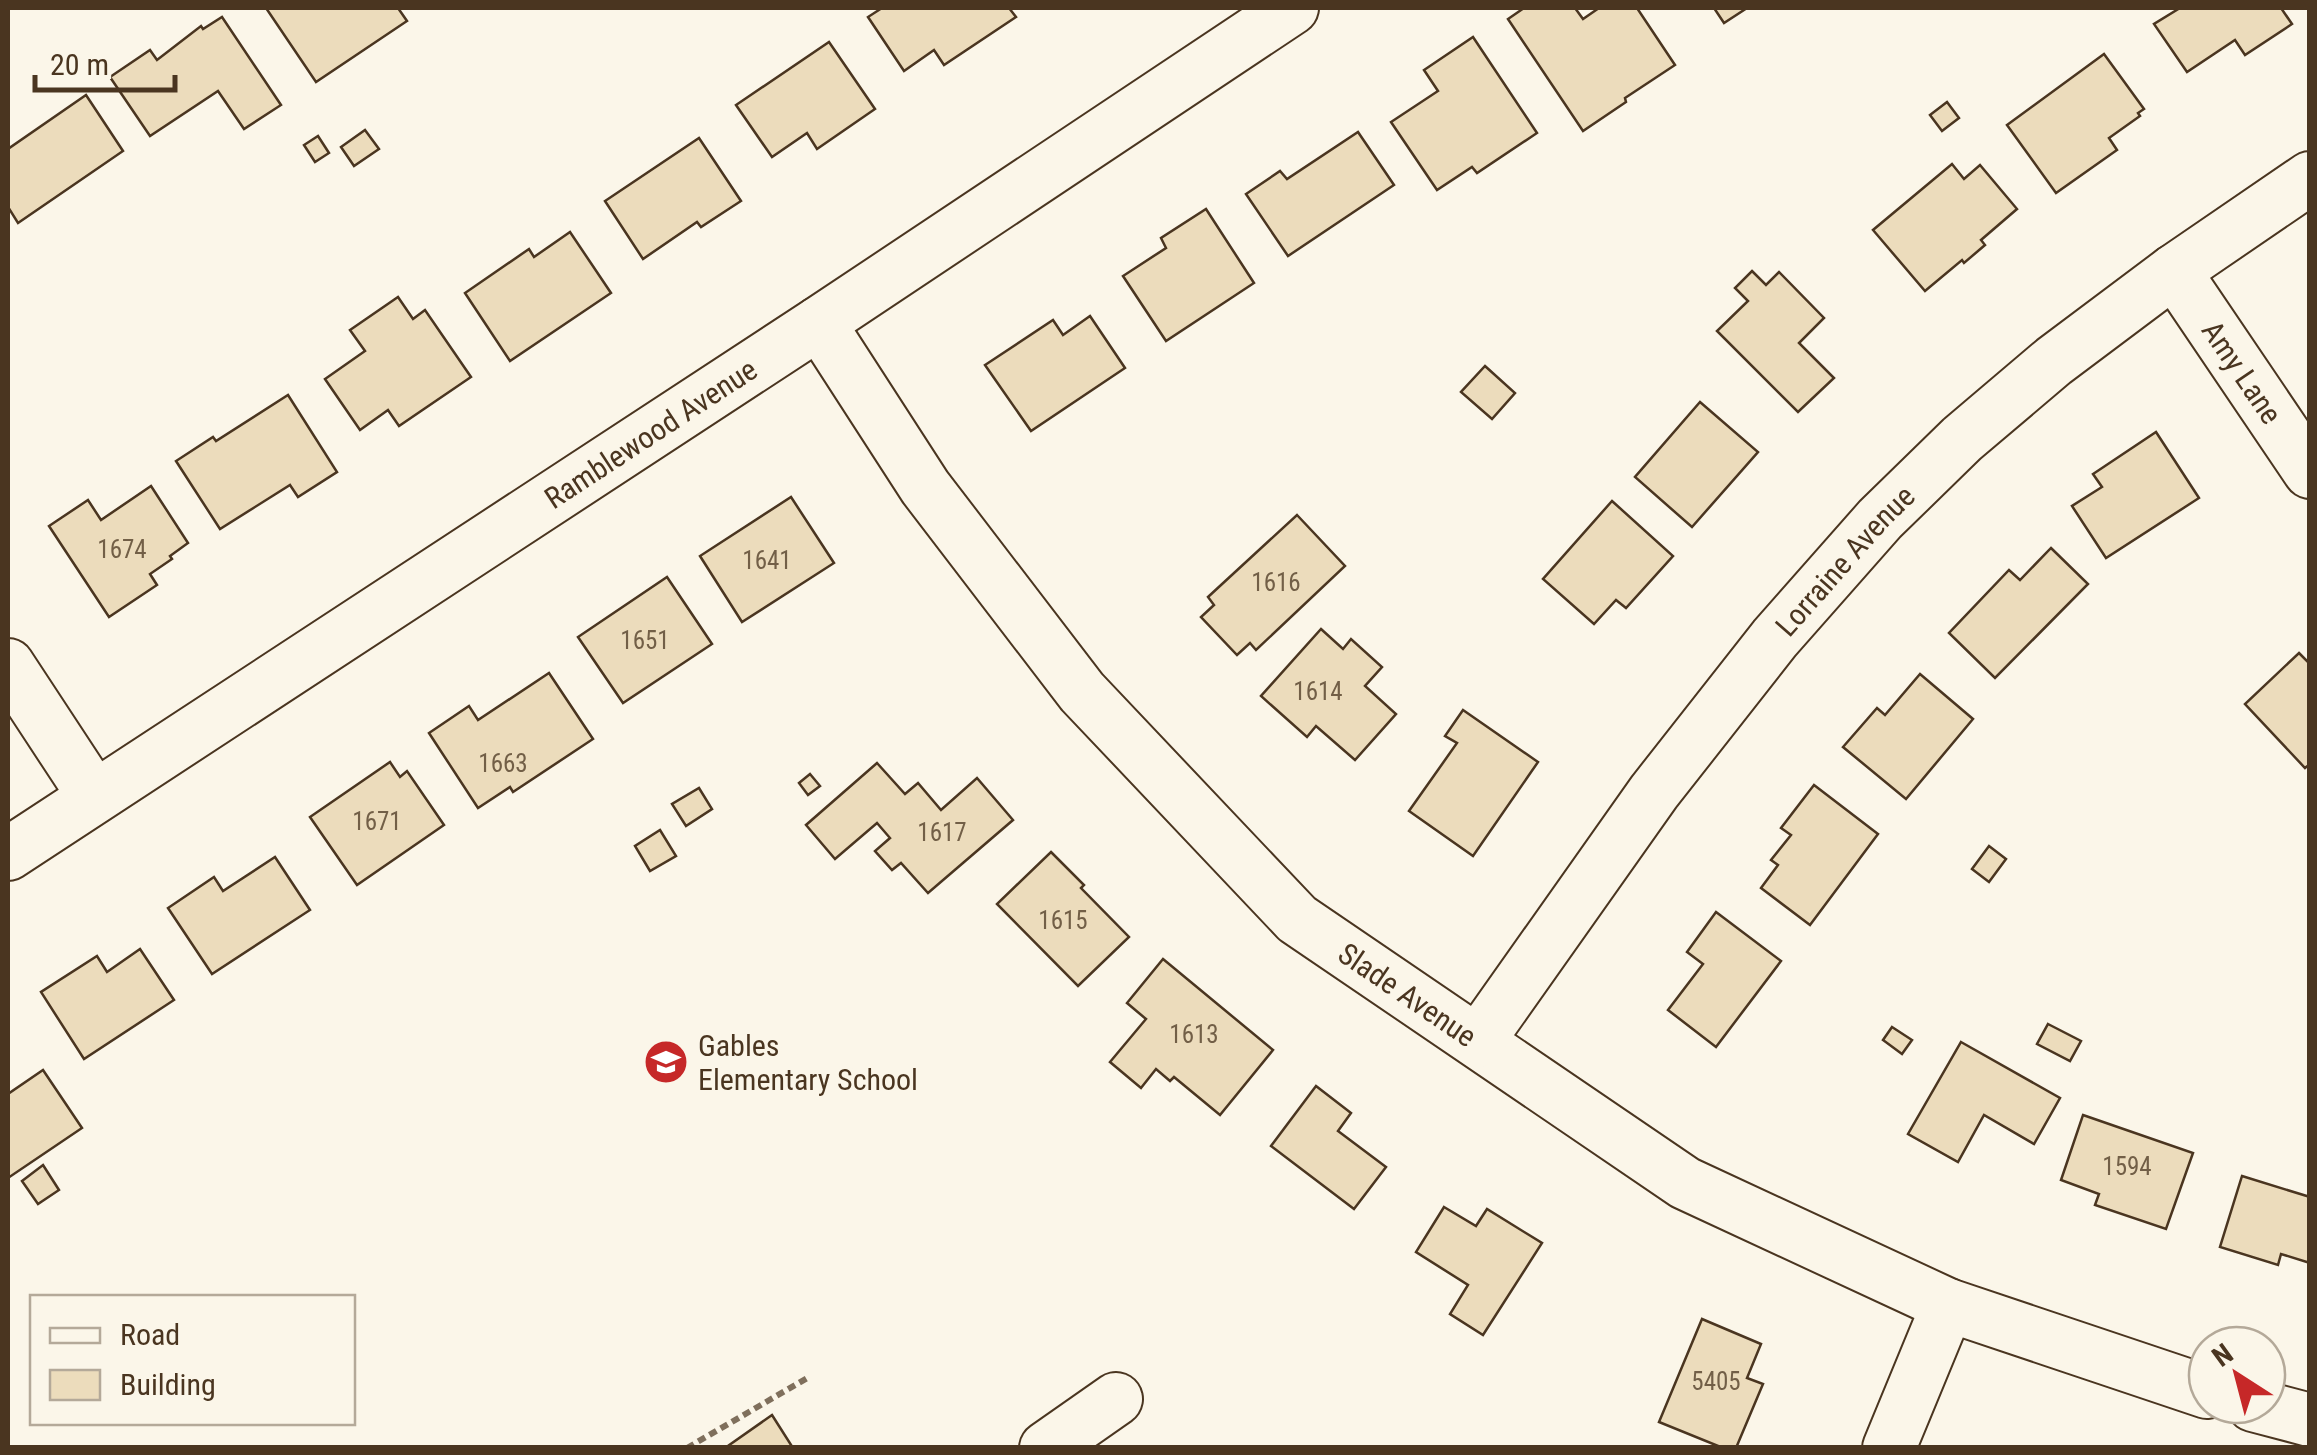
<svg xmlns="http://www.w3.org/2000/svg" width="2317" height="1455" viewBox="0 0 2317 1455" font-family="'Roboto Condensed',sans-serif">
<rect width="100%" height="100%" fill="#fbf6e9"/>
<g fill="#ecdcbc" stroke="#4a3520" stroke-width="2.5">
<polygon points="266,8 398,8 407,21 316,82"/>
<polygon points="882,8 1009,8 1016,17 944,65 934,50 904,71 868,17"/>
<polygon points="1524,8 1575,8 1583,19 1599,8 1637,8 1675,65 1625,98 1626,102 1583,131 1508,19"/>
<polygon points="1714,8 1747,8 1724,23"/>
<polygon points="2180,8 2281,8 2292,24 2245,55 2235,40 2187,72 2154,24"/>
<polygon points="222,17 281,105 244,129 218,91 150,136 110,77 150,50 157,60 201,26 203,29"/>
<polygon points="1473,37 1537,133 1477,173 1472,167 1437,190 1391,122 1438,91 1424,70"/>
<polygon points="829,42 875,109 817,149 807,133 772,157 736,105"/>
<polygon points="2104,54 2144,109 2138,113 2140,116 2109,138 2117,150 2056,193 2007,125"/>
<polygon points="86,95 123,151 18,223 8,207 8,149"/>
<polygon points="1947,102 1959,118 1942,131 1930,115"/>
<polygon points="365,130 379,149 354,166 341,147"/>
<polygon points="1358,132 1394,185 1288,256 1246,194 1280,171 1287,179"/>
<polygon points="318,136 329,153 315,162 304,145"/>
<polygon points="699,138 741,201 701,227 697,222 643,259 605,201"/>
<polygon points="1952,164 1964,179 1980,165 2017,209 1981,240 1985,245 1964,263 1962,260 1925,291 1873,230"/>
<polygon points="1206,209 1254,283 1166,341 1123,276 1166,248 1161,238"/>
<polygon points="570,232 611,293 510,361 465,293 529,249 534,257"/>
<polygon points="1752,271 1766,285 1779,272 1824,318 1799,343 1834,378 1798,412 1717,331 1748,301 1735,288"/>
<polygon points="398,297 413,319 425,310 471,377 399,426 388,410 360,430 325,379 365,351 350,330"/>
<polygon points="1090,316 1125,368 1031,431 985,365 1053,320 1063,335"/>
<polygon points="1485,366 1515,393 1492,419 1461,392"/>
<polygon points="288,395 337,472 298,497 290,485 220,529 176,461 213,437 216,441"/>
<polygon points="1700,402 1758,452 1692,527 1635,477"/>
<polygon points="2156,432 2199,498 2106,558 2072,506 2102,487 2093,474"/>
<polygon points="151,486 188,543 170,556 172,559 150,574 157,585 109,617 49,526 88,500 101,520"/>
<polygon points="791,497 834,563 742,622 700,556"/>
<polygon points="1612,501 1673,556 1626,608 1616,600 1594,624 1543,579"/>
<polygon points="1297,515 1345,566 1256,650 1250,643 1237,655 1201,617 1214,605 1208,597"/>
<polygon points="2051,548 2088,584 1995,678 1949,633 2009,570 2020,580"/>
<polygon points="667,577 712,644 623,703 578,637"/>
<polygon points="1321,629 1343,649 1351,639 1382,667 1365,686 1396,714 1355,760 1316,726 1307,737 1261,696"/>
<polygon points="2299,653 2310,664 2310,764 2305,768 2245,704"/>
<polygon points="549,673 593,739 513,792 510,787 478,808 429,733 469,706 478,720"/>
<polygon points="1920,674 1973,719 1906,799 1843,747 1877,708 1885,715"/>
<polygon points="1463,710 1538,762 1473,856 1409,811 1457,743 1445,736"/>
<polygon points="390,762 400,777 407,771 444,825 357,885 310,817"/>
<polygon points="877,763 905,794 918,783 941,810 977,778 1013,820 928,893 901,863 892,870 875,851 890,838 877,823 835,859 806,825"/>
<polygon points="810,774 820,786 808,795 799,783"/>
<polygon points="1814,785 1878,834 1810,925 1761,888 1778,865 1771,860 1791,835 1781,828"/>
<polygon points="699,788 712,809 686,826 672,804"/>
<polygon points="660,830 676,856 650,871 635,846"/>
<polygon points="1989,846 2006,859 1989,882 1972,869"/>
<polygon points="1051,852 1084,885 1081,888 1129,937 1078,986 997,904"/>
<polygon points="275,857 310,910 212,974 168,908 214,877 223,891"/>
<polygon points="1716,912 1781,961 1716,1047 1668,1010 1703,964 1687,952"/>
<polygon points="140,949 174,1000 84,1059 41,992 97,956 107,972"/>
<polygon points="1163,959 1273,1050 1220,1115 1174,1077 1170,1081 1156,1069 1141,1088 1110,1062 1146,1019 1127,1003"/>
<polygon points="2048,1024 2081,1041 2070,1061 2037,1044"/>
<polygon points="1892,1027 1912,1040 1902,1054 1883,1040"/>
<polygon points="1961,1042 2060,1098 2034,1144 1984,1115 1958,1162 1908,1134"/>
<polygon points="43,1070 82,1128 8,1178 8,1094"/>
<polygon points="1316,1086 1351,1113 1338,1131 1386,1167 1354,1209 1271,1146"/>
<polygon points="2083,1115 2193,1153 2166,1229 2095,1205 2099,1194 2061,1180"/>
<polygon points="43,1165 59,1190 38,1204 22,1181"/>
<polygon points="2242,1176 2310,1197 2310,1263 2281,1254 2278,1265 2220,1247"/>
<polygon points="1444,1207 1476,1226 1487,1209 1542,1243 1483,1335 1450,1314 1468,1285 1416,1252"/>
<polygon points="1702,1319 1761,1344 1747,1378 1763,1384 1736,1448 1723,1448 1659,1422"/>
<polygon points="772,1415 793,1448 725,1448"/>
</g>
<g fill="none" stroke-linecap="round" stroke-linejoin="round">
<defs>
<g id="minor">
<path id="s1" d="M2174,271l136,201"/>
<path id="s2" d="M819,323l106,164 157,205 215,227 388,264 263,122 259,87"/>
<polyline points="8,665 94,796"/>
<path id="s3" d="M8,854l811,-531 473,-315"/>
<path id="s4" d="M1478,1041l176,-249 121,-154 105,-119 82,-80 92,-78 120,-90 136,-93"/>
<polyline points="2253,1405 2310,1420"/>
<polyline points="1046,1448 1116,1399"/>
<polyline points="1889,1448 1948,1305"/>
</g>
</defs>
<use href="#minor" stroke="#4a3520" stroke-width="56"/>
<polyline stroke="#7f6f5c" stroke-width="6" stroke-dasharray="8 5" stroke-linecap="butt" points="687,1448 809,1377"/>
<use href="#minor" stroke="#fbf6e9" stroke-width="52"/>
</g>
<defs>
<symbol id="school-disc" viewBox="-11 -11 22 22"><circle r="9.5" fill="#c62828" stroke="#fbf6e9"/><path d="M0-5L7-2L0 1L-7-2ZM-4 1L0 2.5L4 1V4Q0 6-4 4Z" fill="#fff"/></symbol>
</defs>
<g fill-rule="evenodd">
<use href="#school-disc" x="641" y="1037" width="50" height="50"/>
</g>
<g text-anchor="middle" dominant-baseline="central" stroke-width="8" stroke-linejoin="round" paint-order="stroke">
<g font-size="25" fill="#725f47">
<text x="122" y="549">1674</text>
<text x="767" y="560">1641</text>
<text x="1276" y="582">1616</text>
<text x="645" y="640">1651</text>
<text x="1318" y="691">1614</text>
<text x="503" y="763">1663</text>
<text x="377" y="821">1671</text>
<text x="942" y="832">1617</text>
<text x="1063" y="920">1615</text>
<text x="1194" y="1034">1613</text>
<text x="2127" y="1166">1594</text>
<text x="1716" y="1381">5405</text>
</g>
<g font-size="30" fill="#4a3520" stroke="#fbf6e9">
<text stroke="none"><textPath href="#s1" startOffset="122">Amy Lane</textPath></text>
<text stroke="none"><textPath href="#s3" startOffset="768">Ramblewood Avenue</textPath></text>
<text stroke="none"><textPath href="#s4" startOffset="605">Lorraine Avenue</textPath></text>
<text stroke="none"><textPath href="#s2" startOffset="900">Slade Avenue</textPath></text>
</g>
<g font-size="30" fill="#4a3520" stroke="#fbf6e9" text-anchor="start">
<text x="698" y="1045">Gables<tspan x="698" dy="34">Elementary School</tspan></text>
</g>
</g>
<rect width="2317" height="1455" fill="none" stroke="#4a3520" stroke-width="20"/>
<rect x="30" y="1295" width="325" height="130" fill="#fbf6e9" stroke="#b4a999" stroke-width="2.5"/>
<rect x="50" y="1328" width="50" height="15" fill="#fbf6e9" stroke="#b4a999" stroke-width="2.5"/>
<text x="120" y="1345" font-size="30" fill="#4a3520">Road</text>
<rect x="50" y="1370" width="50" height="30" fill="#ecdcbc" stroke="#b4a999" stroke-width="2.5"/>
<text x="120" y="1395" font-size="30" fill="#4a3520">Building</text>
<g transform="translate(2237 1375) rotate(324)"><circle r="48" fill="#fbf6e9" stroke="#b4a999" stroke-width="2.5"/>
<path d="M0-8L18 38L0 25L-18 38Z" fill="#c62828"/>
<text y="-15" font-size="28" font-weight="bold" text-anchor="middle" fill="#4a3520">N</text>
</g>
<path d="M35 75v15h140v-15" fill="none" stroke="#4a3520" stroke-width="5"/>
<text x="50" y="75" font-size="30" fill="#4a3520" stroke="#fbf6e9" stroke-width="8" paint-order="stroke">20 m</text>
</svg>
